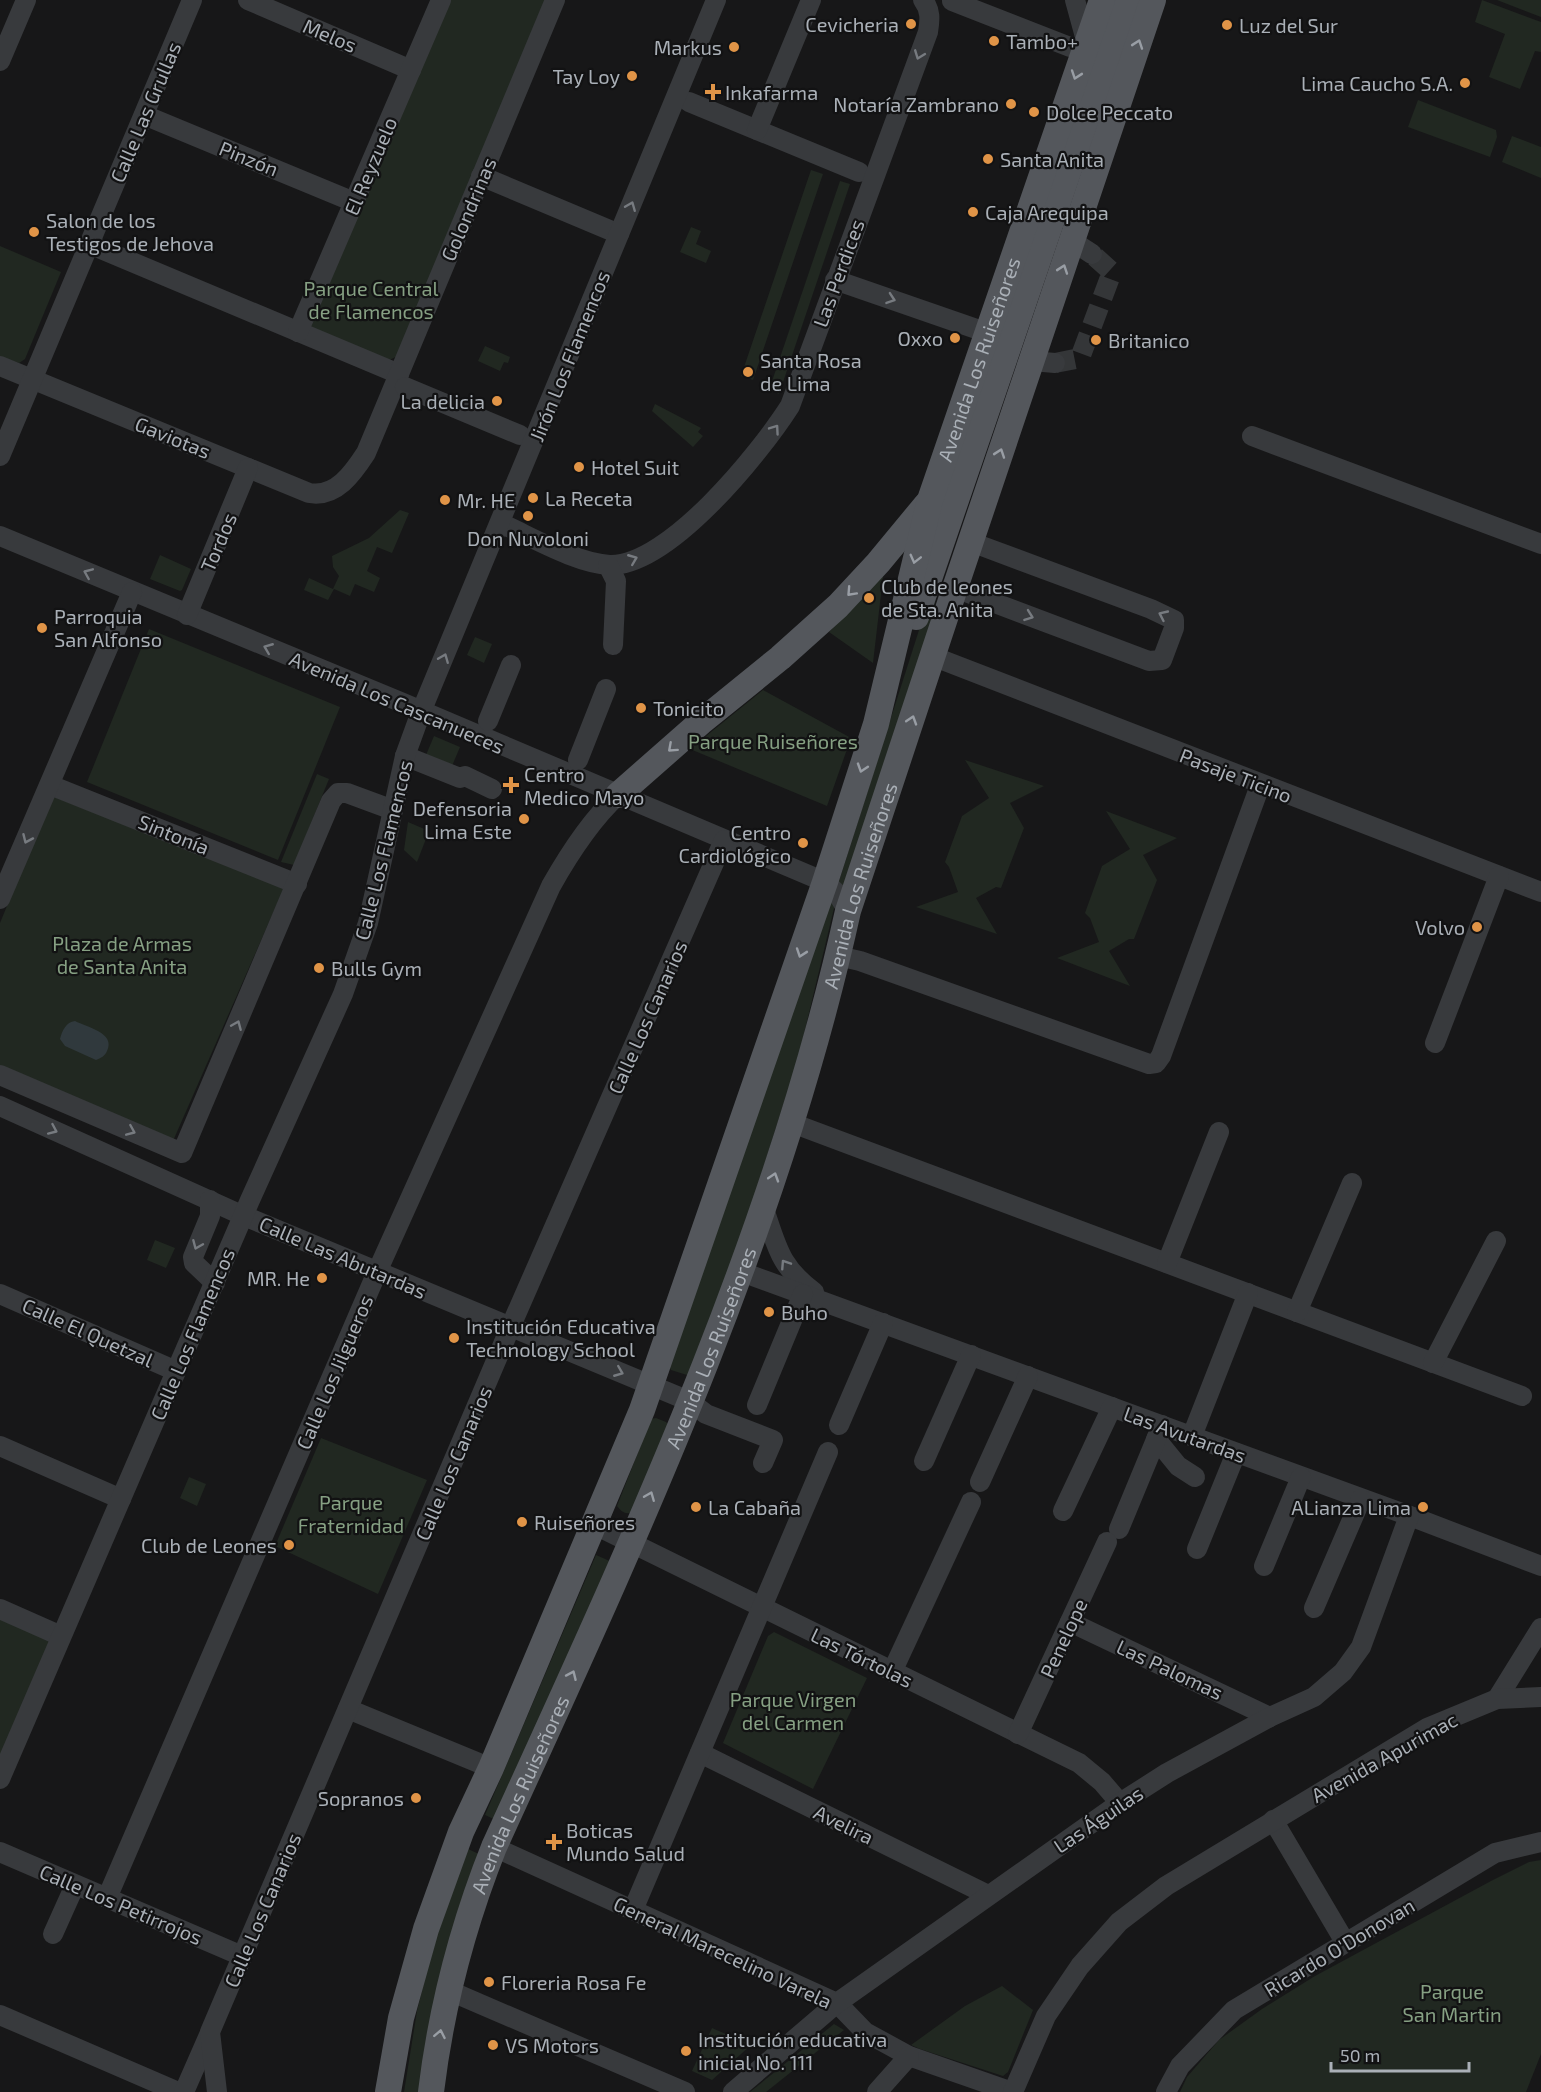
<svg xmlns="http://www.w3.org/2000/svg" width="1541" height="2092" viewBox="0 0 1541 2092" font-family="'Exo 2',sans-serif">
<rect width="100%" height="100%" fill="#171718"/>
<g fill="#212821">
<polygon points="448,0 547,0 400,355 387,361 315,332 309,323"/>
<polygon points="1482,0 1541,22 1541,52 1535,51 1520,89 1489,77 1505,34 1475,22"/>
<polygon points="1497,0 1541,0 1541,17"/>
<polygon points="1418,100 1496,130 1497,137 1490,157 1408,127"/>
<polygon points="1512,136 1541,147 1541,178 1502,162"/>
<polygon points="811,170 823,174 753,380 741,376"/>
<polygon points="840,181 850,184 779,394 769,390"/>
<polygon points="691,227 701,231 696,244 711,251 706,263 680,252"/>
<polygon points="0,246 61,272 25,359 19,363 0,357"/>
<polygon points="485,346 510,357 508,363 504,362 500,371 478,361"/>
<polygon points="655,404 701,428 698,432 703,436 693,447 652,411"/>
<polygon points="400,510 409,513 392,553 377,547 367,571 380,578 374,592 355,584 350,596 334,589 328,600 304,590 309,578 333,589 339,576 333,567 332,556 369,538"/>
<polygon points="956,514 925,645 846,896 838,884"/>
<polygon points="160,555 191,569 182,590 180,591 150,579"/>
<polygon points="879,572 883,577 873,663 829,632 852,608"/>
<polygon points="149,629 340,707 278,860 87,782"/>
<polygon points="475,637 492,644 484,663 467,655"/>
<polygon points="763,690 851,738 827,806 690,749"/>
<polygon points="434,736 460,747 452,766 426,755"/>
<polygon points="965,760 1044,786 1010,803 1024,828 1001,888 996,887 976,898 997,934 916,907 958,892 949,867 945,862 962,816 989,798"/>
<polygon points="317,774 329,779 294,865 281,862"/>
<polygon points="52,796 284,888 173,1141 0,1066 0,923"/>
<polygon points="1106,811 1177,838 1143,855 1157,880 1134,939 1129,939 1109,951 1130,986 1057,958 1099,942 1090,918 1085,913 1102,866 1130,849"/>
<polygon points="408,822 429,831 417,862 404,850"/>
<polygon points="828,892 835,904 799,1055 753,1200 692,1373 687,1375 671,1370 668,1364"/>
<polygon points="155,1240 175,1248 166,1268 147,1260"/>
<path d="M656,1418l10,4 4,5 -36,85c-9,3 -12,0 -17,-6l34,-87z"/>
<polygon points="321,1438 427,1480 378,1594 275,1546"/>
<polygon points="189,1477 206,1484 197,1506 180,1498"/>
<polygon points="596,1555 612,1562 498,1821 485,1815"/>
<polygon points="0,1619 50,1640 0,1759"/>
<polygon points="774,1632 867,1678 813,1789 723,1743 768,1636"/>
<polygon points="466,1848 481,1855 423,2092 404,2092 417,2011 434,1941"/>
<polygon points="1541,1860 1541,2054 1526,2092 1180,2092 1187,2077 1219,2040 1262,2009 1315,1976 1491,1881 1529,1862"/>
<polygon points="1002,1986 1033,2010 1008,2072 1003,2076 920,2049 911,2045 965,2006"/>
<polygon points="834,2024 844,2030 766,2092 750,2092"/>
<polygon points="712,2028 751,2045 712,2080 692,2071"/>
</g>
<path fill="#30393d" d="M75,1021c12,6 41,12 32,30 -2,5 -6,7 -11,9l-31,-14 -5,-7c2,-8 6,-17 15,-18z"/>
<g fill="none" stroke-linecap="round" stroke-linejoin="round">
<polyline stroke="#343638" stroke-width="20" stroke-dasharray="20 10" stroke-linecap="butt" points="1055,363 1080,358 1112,272 1092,254"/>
<g stroke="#383a3d" stroke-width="20">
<polyline points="248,0 411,70"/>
<polyline points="1075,0 1087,44"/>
<polyline points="952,1 1070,47"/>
<polyline points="0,61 26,0"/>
<polyline points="689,102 859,172"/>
<polyline points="144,115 354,202"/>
<polyline points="757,130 811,0"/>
<polyline points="481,176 619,234"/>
<polyline points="1072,241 1092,254"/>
<polyline points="89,244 399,374"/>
<polyline points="835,280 988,333"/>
<polyline points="298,332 441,0"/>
<polyline points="1032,361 1055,363"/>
<path d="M0,366l309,127c27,5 44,-20 57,-40l189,-453"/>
<polyline points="405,387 520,435"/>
<polyline points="1252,436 1541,544"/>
<polyline points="0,456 192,0"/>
<path d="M500,523c30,13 77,41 110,42 59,1 150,-112 180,-159l138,-374c2,-12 3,-22 -5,-32"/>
<polyline points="0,536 403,703 825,882 837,893 848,911"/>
<polyline points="608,565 616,581 613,645"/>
<polyline points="955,588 1149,661 1162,660 1174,628 1174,620 1151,609 971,542"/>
<polyline points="187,615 248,468"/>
<polyline points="932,656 1541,892"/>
<polyline points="488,721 511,665"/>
<polyline points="405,756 460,778 465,776 492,789"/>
<polyline points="578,760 606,689"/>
<polyline points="50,785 297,884"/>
<polyline points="0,899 132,592"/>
<polyline points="838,956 860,961 1149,1064 1156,1063 1161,1056 1258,791 1257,783"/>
<polyline points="1435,1043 1499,876"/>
<polyline points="0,1075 182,1153 331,801 338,793 347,793 393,810"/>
<polyline points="0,1106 244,1216 689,1401 706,1414 773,1440 763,1463"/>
<polyline points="792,1123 1522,1396"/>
<polyline points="210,1200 210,1216 193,1257 194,1263 215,1283"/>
<path d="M764,1209c13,38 16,58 50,83"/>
<polyline points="1167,1263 1219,1132"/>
<polyline points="742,1272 1418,1519 1541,1566"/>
<polyline points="0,1294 176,1371"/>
<polyline points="1297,1312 1352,1183"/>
<polyline points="1433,1363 1496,1241"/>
<polyline points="757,1405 803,1294"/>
<polyline points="839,1425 883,1323"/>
<polyline points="1192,1436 1248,1293"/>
<polyline points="1156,1439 1178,1466 1195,1477"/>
<polyline points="0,1446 121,1499"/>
<polyline points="924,1461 971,1355"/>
<polyline points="980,1482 1028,1376"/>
<polyline points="1063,1511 1112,1407"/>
<polyline points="595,1525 1079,1763 1102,1782 1120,1803"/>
<polyline points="1119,1529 1162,1425"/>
<polyline points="1197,1549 1236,1453"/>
<polyline points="1264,1566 1301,1477"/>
<polyline points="1314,1608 1361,1499"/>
<polyline points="0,1609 61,1636"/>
<polyline points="1070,1622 1270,1717"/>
<polyline points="892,1672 971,1502"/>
<polyline points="1497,1699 1541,1628"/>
<polyline points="348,1709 491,1768"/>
<polyline points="1018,1734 1107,1542"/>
<polyline points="700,1753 988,1895"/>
<polyline points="0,1779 250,1200 343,994 368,923 405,756 421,712 716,0"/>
<polyline points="1273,1820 1345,1942"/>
<polyline points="494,1847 837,2003 865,2032 909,2056 1012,2092"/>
<polyline points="0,1852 242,1956"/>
<path d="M107,1898l270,-626 174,-386c18,-32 40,-66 67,-91"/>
<polyline points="633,1910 828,1452"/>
<polyline points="53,1934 75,1885"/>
<polyline points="450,1991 685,2092"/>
<polyline points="0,2015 178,2092"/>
<polyline points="184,2092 209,2035"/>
<polyline points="217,2092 210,2032 510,1328 724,840"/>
<polyline points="733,2092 837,2003 1120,1803 1167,1773 1270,1717 1314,1697 1343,1672 1361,1647 1409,1516"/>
<polyline points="877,2092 909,2056"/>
<polyline points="1013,2092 1046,2016 1080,1966 1119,1922 1166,1886 1427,1728 1497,1699 1541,1697"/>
<polyline points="1166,2092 1180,2066 1234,2010 1495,1853 1541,1842"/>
</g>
<g stroke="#54575c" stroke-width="26">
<polyline points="916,617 1127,0"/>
<polyline points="618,795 701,722 780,658 838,606 878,563 926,505"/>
<path id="s1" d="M388,2092l13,-74 25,-89 35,-97 30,-64 151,-358 183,-528 51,-158 54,-224 172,-500"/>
<path id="s2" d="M431,2092c10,-83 32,-167 63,-245 138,-303 282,-609 354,-936l107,-323 198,-588"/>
</g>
</g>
<defs><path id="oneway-chevron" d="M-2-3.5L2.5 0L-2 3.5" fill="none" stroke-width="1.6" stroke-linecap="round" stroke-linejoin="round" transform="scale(1.5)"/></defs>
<g stroke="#999ea5">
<use href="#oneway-chevron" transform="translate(1138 44) rotate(-71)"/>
<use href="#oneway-chevron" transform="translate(1076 75) rotate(109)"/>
<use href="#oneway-chevron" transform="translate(1063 269) rotate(-71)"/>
<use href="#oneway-chevron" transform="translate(1000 453) rotate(-71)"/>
<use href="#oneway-chevron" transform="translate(915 559) rotate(104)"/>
<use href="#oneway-chevron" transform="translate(851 592) rotate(133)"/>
<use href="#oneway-chevron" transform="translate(912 720) rotate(-72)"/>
<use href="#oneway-chevron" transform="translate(672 748) rotate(138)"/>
<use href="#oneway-chevron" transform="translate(862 768) rotate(108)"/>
<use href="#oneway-chevron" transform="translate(801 953) rotate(109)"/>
<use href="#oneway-chevron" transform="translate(774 1177) rotate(-72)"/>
<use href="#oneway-chevron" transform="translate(650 1496) rotate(-68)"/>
<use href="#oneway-chevron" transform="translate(572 1675) rotate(-66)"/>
<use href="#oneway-chevron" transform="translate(440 2034) rotate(-79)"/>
</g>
<g stroke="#777b80">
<use href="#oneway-chevron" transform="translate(919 55) rotate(111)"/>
<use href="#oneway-chevron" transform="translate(631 206) rotate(-68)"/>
<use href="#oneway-chevron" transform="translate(891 299) rotate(19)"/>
<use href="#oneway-chevron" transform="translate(775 429) rotate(-55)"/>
<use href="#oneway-chevron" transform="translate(633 559) rotate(-22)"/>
<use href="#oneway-chevron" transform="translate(88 573) rotate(-157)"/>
<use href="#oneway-chevron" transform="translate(1163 615) rotate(-155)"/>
<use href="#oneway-chevron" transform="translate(1029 616) rotate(20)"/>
<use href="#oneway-chevron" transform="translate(268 648) rotate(-158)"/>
<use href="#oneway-chevron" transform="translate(444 658) rotate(-68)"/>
<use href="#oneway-chevron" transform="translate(27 839) rotate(114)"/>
<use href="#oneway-chevron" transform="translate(237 1025) rotate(-67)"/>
<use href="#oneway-chevron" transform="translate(53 1130) rotate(24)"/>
<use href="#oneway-chevron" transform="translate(131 1131) rotate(23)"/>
<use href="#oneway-chevron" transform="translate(197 1245) rotate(113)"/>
<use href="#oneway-chevron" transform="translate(785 1264) rotate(-123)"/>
<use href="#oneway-chevron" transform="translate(619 1372) rotate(22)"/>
</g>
<g fill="#e09447" stroke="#121213" stroke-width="2">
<circle cx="911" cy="24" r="6"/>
<circle cx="1227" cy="25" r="6"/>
<circle cx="994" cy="41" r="6"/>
<circle cx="734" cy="47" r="6"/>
<circle cx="632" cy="76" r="6"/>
<circle cx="1465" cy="83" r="6"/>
<path d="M710 83h6v6h6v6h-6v6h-6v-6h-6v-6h6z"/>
<circle cx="1011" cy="104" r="6"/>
<circle cx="1034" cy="112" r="6"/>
<circle cx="988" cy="159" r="6"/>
<circle cx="973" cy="212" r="6"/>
<circle cx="34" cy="232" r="6"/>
<circle cx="955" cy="338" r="6"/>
<circle cx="1096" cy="340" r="6"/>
<circle cx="748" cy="372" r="6"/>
<circle cx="497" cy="401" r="6"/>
<circle cx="579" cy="467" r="6"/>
<circle cx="533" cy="498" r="6"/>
<circle cx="445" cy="500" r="6"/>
<circle cx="528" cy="516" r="6"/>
<circle cx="869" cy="598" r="6"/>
<circle cx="42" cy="628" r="6"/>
<circle cx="641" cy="708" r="6"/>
<path d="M508 776h6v6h6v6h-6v6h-6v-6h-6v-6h6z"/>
<circle cx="524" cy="819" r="6"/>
<circle cx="803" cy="843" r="6"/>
<circle cx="1477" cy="927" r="6"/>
<circle cx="319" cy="968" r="6"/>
<circle cx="322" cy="1278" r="6"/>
<circle cx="769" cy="1312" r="6"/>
<circle cx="454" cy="1338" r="6"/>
<circle cx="696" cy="1507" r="6"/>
<circle cx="1423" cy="1507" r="6"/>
<circle cx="522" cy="1522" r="6"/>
<circle cx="289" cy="1545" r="6"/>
<circle cx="416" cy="1798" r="6"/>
<path d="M551 1833h6v6h6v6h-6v6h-6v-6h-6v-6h6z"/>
<circle cx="489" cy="1982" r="6"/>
<circle cx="493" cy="2045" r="6"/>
<circle cx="686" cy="2051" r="6"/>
</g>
<g text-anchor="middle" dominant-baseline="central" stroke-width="4.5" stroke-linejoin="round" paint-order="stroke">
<g font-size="20" fill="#aab0b7" stroke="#121213" text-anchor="start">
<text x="899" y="24" text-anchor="end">Cevicheria</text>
<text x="1239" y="25">Luz del Sur</text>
<text x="1006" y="41">Tambo+</text>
<text x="722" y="47" text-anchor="end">Markus</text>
<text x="620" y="76" text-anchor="end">Tay Loy</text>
<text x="1453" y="83" text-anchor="end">Lima Caucho S.A.</text>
<text x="725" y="92">Inkafarma</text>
<text x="999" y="104" text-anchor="end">Notaría Zambrano</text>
<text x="1046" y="112">Dolce Peccato</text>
<text x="1000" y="159">Santa Anita</text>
<text x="985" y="212">Caja Arequipa</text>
<text x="46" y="220">Salon de los<tspan x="46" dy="23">Testigos de Jehova</tspan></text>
<text x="943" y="338" text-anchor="end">Oxxo</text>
<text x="1108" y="340">Britanico</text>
<text x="760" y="360">Santa Rosa<tspan x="760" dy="23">de Lima</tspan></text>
<text x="485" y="401" text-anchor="end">La delicia</text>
<text x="591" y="467">Hotel Suit</text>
<text x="545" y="498">La Receta</text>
<text x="457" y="500">Mr. HE</text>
<text x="528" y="538" text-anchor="middle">Don Nuvoloni</text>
<text x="881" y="586">Club de leones<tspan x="881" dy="23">de Sta. Anita</tspan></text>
<text x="54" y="616">Parroquia<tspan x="54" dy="23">San Alfonso</tspan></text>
<text x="653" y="708">Tonicito</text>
<text x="524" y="774">Centro<tspan x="524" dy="23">Medico Mayo</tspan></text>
<text x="512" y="808" text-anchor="end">Defensoria<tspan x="512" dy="23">Lima Este</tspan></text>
<text x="791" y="832" text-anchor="end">Centro<tspan x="791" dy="23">Cardiológico</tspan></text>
<text x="1465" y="927" text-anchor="end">Volvo</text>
<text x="331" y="968">Bulls Gym</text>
<text x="310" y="1278" text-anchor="end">MR. He</text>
<text x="781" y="1312">Buho</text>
<text x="466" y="1326">Institución Educativa<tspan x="466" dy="23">Technology School</tspan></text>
<text x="708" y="1507">La Cabaña</text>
<text x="1411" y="1507" text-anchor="end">ALianza Lima</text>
<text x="534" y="1522">Ruiseñores</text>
<text x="277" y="1545" text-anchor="end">Club de Leones</text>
<text x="404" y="1798" text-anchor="end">Sopranos</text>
<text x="566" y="1830">Boticas<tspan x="566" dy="23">Mundo Salud</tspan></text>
<text x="501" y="1982">Floreria Rosa Fe</text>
<text x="698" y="2039">Institución educativa<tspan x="698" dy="23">inicial No. 111</tspan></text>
<text x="505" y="2045">VS Motors</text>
</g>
<g font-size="20" fill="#aab0b7" stroke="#121213">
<text transform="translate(330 35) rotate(23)">Melos</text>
<text transform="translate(145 112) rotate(-67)">Calle Las Grullas</text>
<text transform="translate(249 158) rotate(22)">Pinzón</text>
<text transform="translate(370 166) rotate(-67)">El Reyzuelo</text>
<text transform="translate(468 209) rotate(-67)">Golondrinas</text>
<text transform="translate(838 273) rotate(-70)">Las Perdices</text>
<text transform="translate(569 356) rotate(-68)">Jirón Los Flamencos</text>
<text stroke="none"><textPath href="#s1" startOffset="1834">Avenida Los Ruiseñores</textPath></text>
<text transform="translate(173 437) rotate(22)">Gaviotas</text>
<text transform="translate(218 542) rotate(-67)">Tordos</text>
<text transform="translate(397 702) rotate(23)">Avenida Los Cascanueces</text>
<text transform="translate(1236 775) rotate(21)">Pasaje Ticino</text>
<text transform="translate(174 834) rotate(22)">Sintonía</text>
<text transform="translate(383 850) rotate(-76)">Calle Los Flamencos</text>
<text stroke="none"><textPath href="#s2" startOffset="1284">Avenida Los Ruiseñores</textPath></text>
<text transform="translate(647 1017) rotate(-66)">Calle Los Canarios</text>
<text transform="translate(343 1257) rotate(23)">Calle Las Abutardas</text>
<text transform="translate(88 1332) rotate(24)">Calle El Quetzal</text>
<text transform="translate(192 1334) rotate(-67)">Calle Los Flamencos</text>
<text stroke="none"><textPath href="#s2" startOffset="798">Avenida Los Ruiseñores</textPath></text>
<text transform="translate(334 1372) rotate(-67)">Calle Los Jilgueros</text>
<text transform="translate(1185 1434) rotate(20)">Las Avutardas</text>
<text transform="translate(453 1463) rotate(-67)">Calle Los Canarios</text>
<text transform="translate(1063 1638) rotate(-65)">Penelope</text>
<text transform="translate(862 1657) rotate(26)">Las Tórtolas</text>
<text transform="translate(1170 1669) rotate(25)">Las Palomas</text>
<text transform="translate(1384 1757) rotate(-29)">Avenida Apurimac</text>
<text stroke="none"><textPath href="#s2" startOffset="312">Avenida Los Ruiseñores</textPath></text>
<text transform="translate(1098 1819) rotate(-34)">Las Águilas</text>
<text transform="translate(844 1824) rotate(26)">Avelira</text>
<text transform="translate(121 1904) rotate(23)">Calle Los Petirrojos</text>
<text transform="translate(262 1910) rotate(-67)">Calle Los Canarios</text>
<text transform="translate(1339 1947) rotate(-31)">Ricardo O'Donovan</text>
<text transform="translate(723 1952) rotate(25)">General Marecelino Varela</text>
</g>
<g font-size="20" fill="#86a083" stroke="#121213">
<text x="371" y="288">Parque Central<tspan x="371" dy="23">de Flamencos</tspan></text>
<text x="773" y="741">Parque Ruiseñores</text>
<text x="122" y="943">Plaza de Armas<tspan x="122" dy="23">de Santa Anita</tspan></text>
<text x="351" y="1502">Parque<tspan x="351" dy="23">Fraternidad</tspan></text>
<text x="793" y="1699">Parque Virgen<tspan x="793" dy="23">del Carmen</tspan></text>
<text x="1452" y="1991">Parque<tspan x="1452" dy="23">San Martin</tspan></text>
</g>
</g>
<path d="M1331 2062v9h138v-9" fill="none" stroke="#aab0b7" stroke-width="3"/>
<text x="1340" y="2062" font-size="18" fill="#aab0b7" stroke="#121213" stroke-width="4.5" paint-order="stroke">50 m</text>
</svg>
